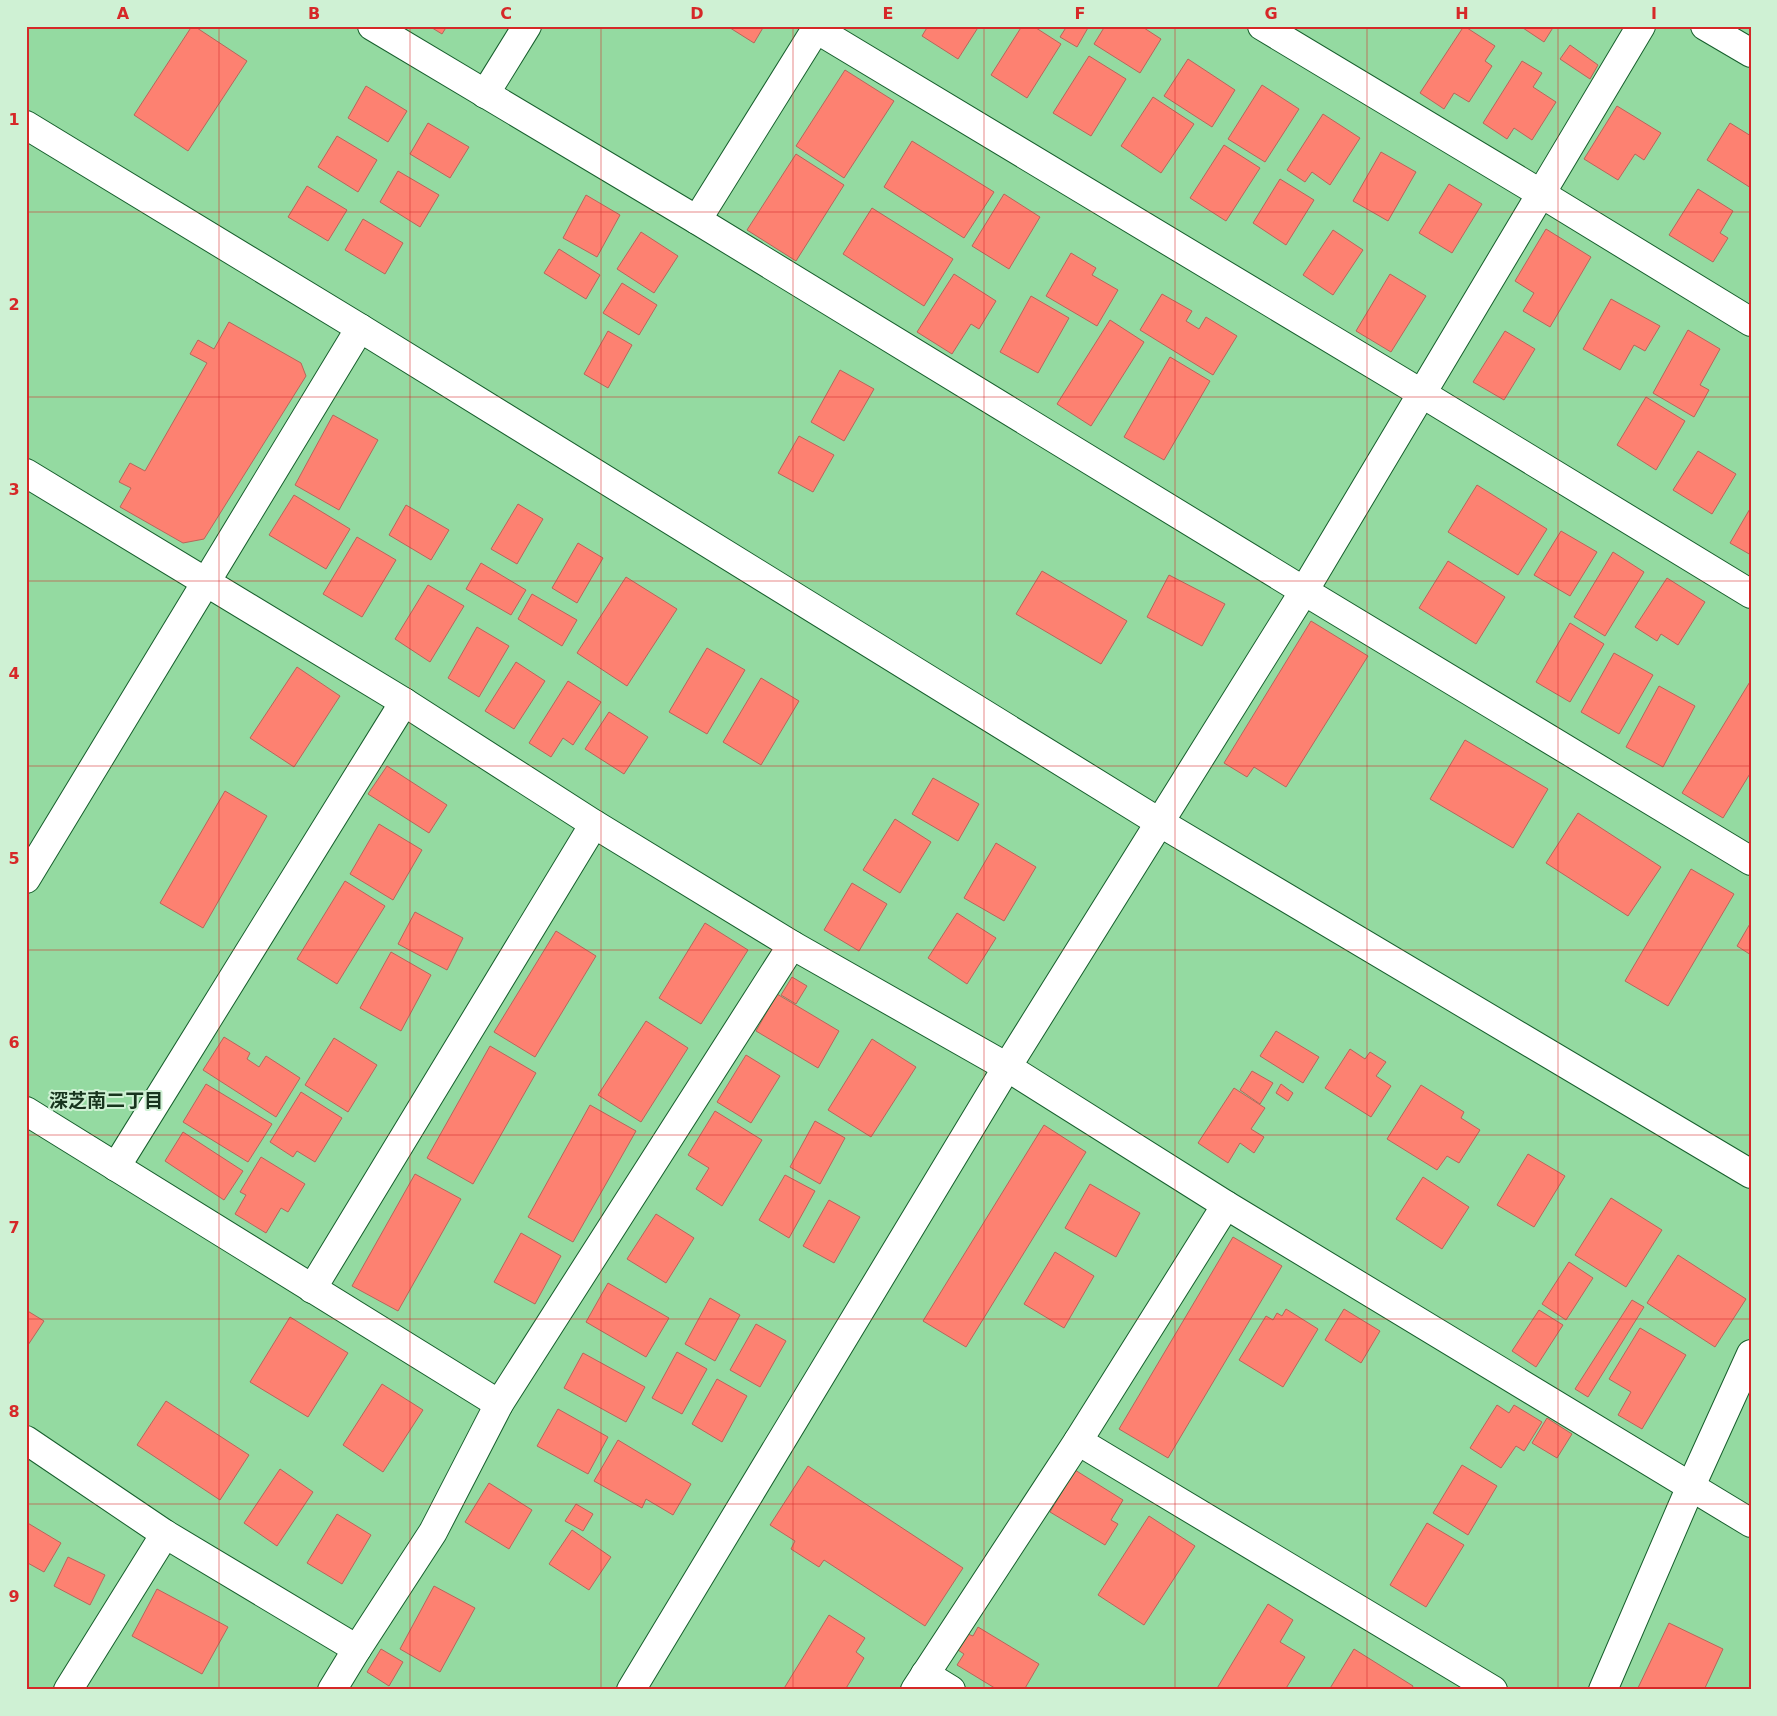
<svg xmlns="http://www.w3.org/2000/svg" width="1777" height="1716" viewBox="0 0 1777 1716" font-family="'DejaVu Sans','Noto Sans JP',sans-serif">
<rect width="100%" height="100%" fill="#94daa1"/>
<g fill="#fd8171" stroke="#b7665a">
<polygon points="192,26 194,26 247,61 188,151 134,115"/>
<polygon points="429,26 447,26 442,34"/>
<polygon points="727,26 764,26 754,43"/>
<polygon points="928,26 979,26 958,59 922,36"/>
<polygon points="1022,26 1033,26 1061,44 1027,98 991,75"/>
<polygon points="1067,26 1089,26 1077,47 1060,37"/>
<polygon points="1105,26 1141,26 1161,39 1140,73 1094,44"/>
<polygon points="1464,26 1495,46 1485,61 1492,66 1469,102 1454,93 1444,109 1420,93"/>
<polygon points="1520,26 1554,26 1544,42"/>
<polygon points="1570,45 1598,65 1590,79 1560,59"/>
<polygon points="1089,56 1126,79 1091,136 1053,113"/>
<polygon points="1188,59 1235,90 1212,127 1164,96"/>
<polygon points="1522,61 1542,73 1533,87 1556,102 1532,140 1514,128 1507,139 1483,123"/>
<polygon points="845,70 894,101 844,178 796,146"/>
<polygon points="1262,85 1299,109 1265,162 1228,139"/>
<polygon points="366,86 407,111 388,142 348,118"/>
<polygon points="1153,97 1194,124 1161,173 1121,146"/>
<polygon points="1617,106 1661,133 1644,160 1635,154 1618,180 1584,159"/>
<polygon points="1323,114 1360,138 1330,185 1312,172 1305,182 1287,170"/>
<polygon points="428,123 469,147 450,178 410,154"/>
<polygon points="1730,123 1751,136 1751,188 1707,160"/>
<polygon points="337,136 377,160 358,192 318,167"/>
<polygon points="912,141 994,192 964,238 884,187"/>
<polygon points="1224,145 1260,168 1226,221 1190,198"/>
<polygon points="1381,152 1416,172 1388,221 1353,201"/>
<polygon points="796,154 844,185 796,261 747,230"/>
<polygon points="398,171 439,195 420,227 380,202"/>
<polygon points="1280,179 1314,200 1286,245 1253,223"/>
<polygon points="1449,184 1482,204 1452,253 1419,233"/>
<polygon points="307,186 347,210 328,241 288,217"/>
<polygon points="1698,189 1733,211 1720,233 1728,238 1713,262 1669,235"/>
<polygon points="1004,194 1040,217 1009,269 972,246"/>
<polygon points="586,195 620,215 597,257 563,238"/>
<polygon points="872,208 953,259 924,306 843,254"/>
<polygon points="363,219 403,243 385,274 345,250"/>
<polygon points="1546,229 1591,257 1550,327 1523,311 1534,293 1515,281"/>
<polygon points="1333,230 1363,250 1333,295 1303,275"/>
<polygon points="641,232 678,256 654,293 617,269"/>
<polygon points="559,249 600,275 586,299 544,273"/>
<polygon points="1071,253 1096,268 1092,275 1118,290 1097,326 1046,296"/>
<polygon points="954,274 996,301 979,329 971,324 952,354 917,332"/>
<polygon points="1390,274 1426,296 1391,352 1356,331"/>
<polygon points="622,283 657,305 639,335 603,313"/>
<polygon points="1162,294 1192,311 1186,321 1199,329 1206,317 1237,336 1213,375 1140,330"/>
<polygon points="1031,296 1069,318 1038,373 1000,352"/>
<polygon points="1611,299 1660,326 1645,351 1634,345 1620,370 1583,349"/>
<polygon points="1110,320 1144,342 1091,426 1057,404"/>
<polygon points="229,322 301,363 306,376 204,539 183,543 120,507 131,488 119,482 130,463 145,471 207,363 190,354 198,340 214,349"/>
<polygon points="1688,330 1720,349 1700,385 1709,390 1694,417 1653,393"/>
<polygon points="608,331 632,345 608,388 584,374"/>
<polygon points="1505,331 1535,349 1504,400 1473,382"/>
<polygon points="1170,357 1210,381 1164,460 1124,437"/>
<polygon points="840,370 874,389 844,441 811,422"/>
<polygon points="1646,397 1685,421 1656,470 1617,445"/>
<polygon points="333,415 378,440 339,510 295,485"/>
<polygon points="799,436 834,455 813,492 778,473"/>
<polygon points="1698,451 1736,474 1712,514 1673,490"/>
<polygon points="1477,485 1547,529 1518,575 1448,532"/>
<polygon points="294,495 350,529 326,569 269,535"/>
<polygon points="518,504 543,519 517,564 491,549"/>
<polygon points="406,505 449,530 431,560 389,535"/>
<polygon points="1751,507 1751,555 1730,543"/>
<polygon points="1561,531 1597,552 1570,596 1534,575"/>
<polygon points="357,537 396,560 362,617 323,594"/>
<polygon points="578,543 603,558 577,603 552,588"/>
<polygon points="1613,552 1644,572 1605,636 1574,617"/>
<polygon points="1448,561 1505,597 1476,644 1419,608"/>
<polygon points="481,563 526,590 511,615 466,589"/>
<polygon points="1042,571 1127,621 1101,664 1016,614"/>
<polygon points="1169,575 1225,604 1202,646 1147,617"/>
<polygon points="626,577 677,609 627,686 577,653"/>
<polygon points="1667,578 1705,602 1678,645 1661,634 1657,641 1635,627"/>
<polygon points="428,585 464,606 430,662 395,639"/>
<polygon points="532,594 577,620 562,646 518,619"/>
<polygon points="1311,621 1368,656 1286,787 1254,767 1247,777 1224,763"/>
<polygon points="1570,623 1604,644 1570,702 1536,682"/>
<polygon points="477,627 509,646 479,697 448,678"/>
<polygon points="707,648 745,670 707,734 669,712"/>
<polygon points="1614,653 1653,675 1619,734 1581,712"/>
<polygon points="516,662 545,681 514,729 485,711"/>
<polygon points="297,667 340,696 294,767 250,738"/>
<polygon points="761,678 799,701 761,765 723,742"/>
<polygon points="1751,680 1751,772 1723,818 1682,793"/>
<polygon points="568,681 601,702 573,745 563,738 551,757 529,743"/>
<polygon points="1659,686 1695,706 1663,767 1626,747"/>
<polygon points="609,712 648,737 624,774 585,749"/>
<polygon points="1465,740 1548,789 1513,848 1430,799"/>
<polygon points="387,766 447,805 429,833 368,794"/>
<polygon points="933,778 979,804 958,841 912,814"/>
<polygon points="225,791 267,816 203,928 160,903"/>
<polygon points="1578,813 1661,867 1628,916 1546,863"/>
<polygon points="895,819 931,842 900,893 863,870"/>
<polygon points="379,824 422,850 393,900 350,874"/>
<polygon points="996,843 1036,867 1004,921 964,898"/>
<polygon points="1691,869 1734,894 1668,1006 1625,981"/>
<polygon points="345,881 385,906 337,984 297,959"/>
<polygon points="852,883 887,904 859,951 824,930"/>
<polygon points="415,912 463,938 447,970 398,944"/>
<polygon points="957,913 996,938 967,984 928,958"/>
<polygon points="1751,922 1751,955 1737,946"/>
<polygon points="705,923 748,950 701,1024 659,998"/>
<polygon points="556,931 596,956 535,1057 494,1032"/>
<polygon points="391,952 431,975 401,1031 360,1008"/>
<polygon points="792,977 807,986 796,1004 781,995"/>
<polygon points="777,994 839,1031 818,1068 756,1031"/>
<polygon points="646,1021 688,1048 641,1122 598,1095"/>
<polygon points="1276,1031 1319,1057 1303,1083 1260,1056"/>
<polygon points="224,1037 250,1053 247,1059 259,1067 266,1056 300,1078 276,1117 203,1070"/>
<polygon points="334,1038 377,1065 348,1112 305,1085"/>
<polygon points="872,1039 916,1067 871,1137 828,1110"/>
<polygon points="490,1046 536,1073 473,1184 427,1158"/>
<polygon points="1350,1049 1365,1059 1370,1052 1386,1062 1376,1076 1391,1086 1371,1117 1325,1088"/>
<polygon points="746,1055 780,1076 751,1123 717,1102"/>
<polygon points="1252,1071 1273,1083 1260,1104 1240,1090"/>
<polygon points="206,1084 272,1124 248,1162 183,1122"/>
<polygon points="1281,1084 1293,1093 1288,1101 1276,1093"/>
<polygon points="1421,1085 1464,1112 1461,1118 1480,1130 1459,1163 1447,1156 1437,1170 1387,1139"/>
<polygon points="1234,1088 1265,1108 1251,1129 1264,1137 1254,1153 1240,1143 1228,1163 1198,1143"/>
<polygon points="301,1092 342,1118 315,1162 297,1151 293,1157 270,1142"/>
<polygon points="590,1105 636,1131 573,1242 528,1217"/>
<polygon points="715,1111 762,1140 722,1206 696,1189 709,1168 688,1155"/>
<polygon points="815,1121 845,1138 820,1184 790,1167"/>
<polygon points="1044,1125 1086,1152 966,1347 923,1321"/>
<polygon points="183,1132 243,1171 224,1200 165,1161"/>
<polygon points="1528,1154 1565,1176 1534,1227 1497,1205"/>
<polygon points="261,1157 305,1184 288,1212 281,1208 266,1233 235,1214 246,1195 240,1192"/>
<polygon points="415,1174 461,1199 398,1311 352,1286"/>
<polygon points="785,1175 815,1191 789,1238 759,1220"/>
<polygon points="1423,1177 1469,1207 1442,1249 1396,1219"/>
<polygon points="1090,1184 1140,1213 1116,1257 1065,1228"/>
<polygon points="1611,1198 1662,1230 1626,1287 1575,1255"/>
<polygon points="829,1200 860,1217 834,1263 803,1246"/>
<polygon points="656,1214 694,1238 666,1283 627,1259"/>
<polygon points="521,1233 561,1256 535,1304 494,1282"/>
<polygon points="1233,1237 1282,1266 1168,1458 1119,1429"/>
<polygon points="1055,1252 1094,1276 1064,1328 1024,1304"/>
<polygon points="1678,1255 1746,1299 1715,1347 1647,1303"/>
<polygon points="1569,1262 1593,1278 1566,1320 1542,1304"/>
<polygon points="608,1283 669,1318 646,1357 586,1322"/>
<polygon points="710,1298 740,1315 715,1361 685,1344"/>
<polygon points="1632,1300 1644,1307 1588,1397 1575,1389"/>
<polygon points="1286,1309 1318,1329 1283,1387 1239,1360 1266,1316 1273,1320 1277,1313 1282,1316"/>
<polygon points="1344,1309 1380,1331 1361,1363 1325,1340"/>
<polygon points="26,1310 44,1321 26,1348"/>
<polygon points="1539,1310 1563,1325 1536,1367 1512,1351"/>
<polygon points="290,1317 348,1353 308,1417 250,1382"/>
<polygon points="756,1324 786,1341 760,1387 730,1370"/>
<polygon points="1640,1328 1686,1355 1642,1429 1618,1415 1631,1392 1609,1379"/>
<polygon points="677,1352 707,1369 682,1414 652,1398"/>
<polygon points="583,1353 645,1387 626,1422 564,1388"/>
<polygon points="717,1379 747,1396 722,1442 692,1424"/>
<polygon points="382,1384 423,1410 383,1472 343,1445"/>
<polygon points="166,1401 249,1455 220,1500 137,1445"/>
<polygon points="1497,1405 1509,1413 1514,1405 1542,1422 1524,1451 1516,1446 1501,1468 1470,1448"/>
<polygon points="558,1409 608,1437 588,1474 537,1446"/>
<polygon points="1547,1418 1572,1434 1557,1458 1532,1443"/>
<polygon points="618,1440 691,1484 673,1515 646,1499 642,1508 594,1481"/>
<polygon points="1462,1465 1497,1486 1468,1535 1433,1513"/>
<polygon points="808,1466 963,1568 925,1626 824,1560 819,1567 791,1549 795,1541 770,1525"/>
<polygon points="280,1469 313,1492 277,1546 244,1523"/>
<polygon points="1075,1470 1123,1500 1111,1520 1118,1524 1105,1545 1050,1512"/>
<polygon points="489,1483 532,1510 509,1549 465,1522"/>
<polygon points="576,1504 593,1514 583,1531 565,1521"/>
<polygon points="337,1514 371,1535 342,1584 307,1563"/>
<polygon points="1149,1516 1195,1546 1144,1625 1098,1595"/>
<polygon points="26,1522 61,1543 44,1572 26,1562"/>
<polygon points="1427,1523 1464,1545 1426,1607 1390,1585"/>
<polygon points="572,1530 611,1557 589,1590 549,1564"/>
<polygon points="68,1557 105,1575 90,1605 54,1586"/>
<polygon points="434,1586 475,1608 440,1672 400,1649"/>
<polygon points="157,1589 228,1627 202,1674 132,1636"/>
<polygon points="1268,1604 1293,1620 1280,1642 1305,1657 1285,1690 1216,1690"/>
<polygon points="829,1615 865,1638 856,1652 864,1658 845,1690 783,1690"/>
<polygon points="1669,1623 1723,1649 1704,1690 1637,1690"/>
<polygon points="978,1627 1039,1664 1024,1690 998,1690 957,1665 964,1654 958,1650 968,1634 973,1636"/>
<polygon points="381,1649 403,1662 389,1686 367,1672"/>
<polygon points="1354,1649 1413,1686 1411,1690 1329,1690"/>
</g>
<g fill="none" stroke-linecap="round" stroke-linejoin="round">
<defs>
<g id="street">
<polyline points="372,26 697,220 1304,591 1751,861"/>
<polyline points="818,26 816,29 1421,393 1751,594"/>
<polyline points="1262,26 1540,193 1751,322"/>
<polyline points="1705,26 1751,53"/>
<polyline points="485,94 527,26"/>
<polyline points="697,220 816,29"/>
<polyline points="26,473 404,702 594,824 792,945 1007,1067 1226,1205 1751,1523"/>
<polyline points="26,879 360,328"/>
<polyline points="26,1111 499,1404"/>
<polyline points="116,1167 404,702"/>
<polyline points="312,1289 594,824"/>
<polyline points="26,1440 165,1534 357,1649"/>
<polyline points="1078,1441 1493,1690"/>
<polyline points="925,1674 951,1690"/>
<polyline points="68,1690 165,1534"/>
<polyline points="332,1690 357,1649 433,1532 499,1404 792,945"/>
<polyline points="631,1690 1007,1067 1304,591 1641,26"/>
<polyline points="915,1690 1078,1441 1226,1205"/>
<polyline points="1603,1690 1691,1486"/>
</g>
<g id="secondary">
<polyline points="26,125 360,328 1159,822 1751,1174"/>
<polyline points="1691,1486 1751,1354"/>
</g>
</defs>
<use href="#street" stroke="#175f2d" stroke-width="30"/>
<use href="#secondary" stroke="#175f2d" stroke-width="30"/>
<use href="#street" stroke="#fff" stroke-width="28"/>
<use href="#secondary" stroke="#fff" stroke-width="28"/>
</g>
<path fill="none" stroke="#d62828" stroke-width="1" stroke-opacity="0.55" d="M219,26v1664M410,26v1664M601,26v1664M793,26v1664M984,26v1664M1175,26v1664M1367,26v1664M1558,26v1664M26,212h1725M26,397h1725M26,581h1725M26,766h1725M26,950h1725M26,1135h1725M26,1319h1725M26,1504h1725"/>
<g text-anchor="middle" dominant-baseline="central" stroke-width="4" stroke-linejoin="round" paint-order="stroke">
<g font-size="19" font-weight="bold" fill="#18341e" stroke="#cff1d4">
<text x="106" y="1100">深芝南二丁目</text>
</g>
</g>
<rect width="1777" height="1716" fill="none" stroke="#cff1d4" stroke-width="55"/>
<rect x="28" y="28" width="1722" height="1660" fill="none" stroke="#d62828" stroke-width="2"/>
<g font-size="16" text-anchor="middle" font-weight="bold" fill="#d62828">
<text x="123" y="19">A</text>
<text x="314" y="19">B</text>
<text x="506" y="19">C</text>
<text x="697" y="19">D</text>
<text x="888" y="19">E</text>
<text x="1080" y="19">F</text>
<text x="1271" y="19">G</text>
<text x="1462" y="19">H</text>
<text x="1654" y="19">I</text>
<text x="14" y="125">1</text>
<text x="14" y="310">2</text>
<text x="14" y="495">3</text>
<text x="14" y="679">4</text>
<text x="14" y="864">5</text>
<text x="14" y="1048">6</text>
<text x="14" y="1233">7</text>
<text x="14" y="1417">8</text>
<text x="14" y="1602">9</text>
</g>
</svg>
